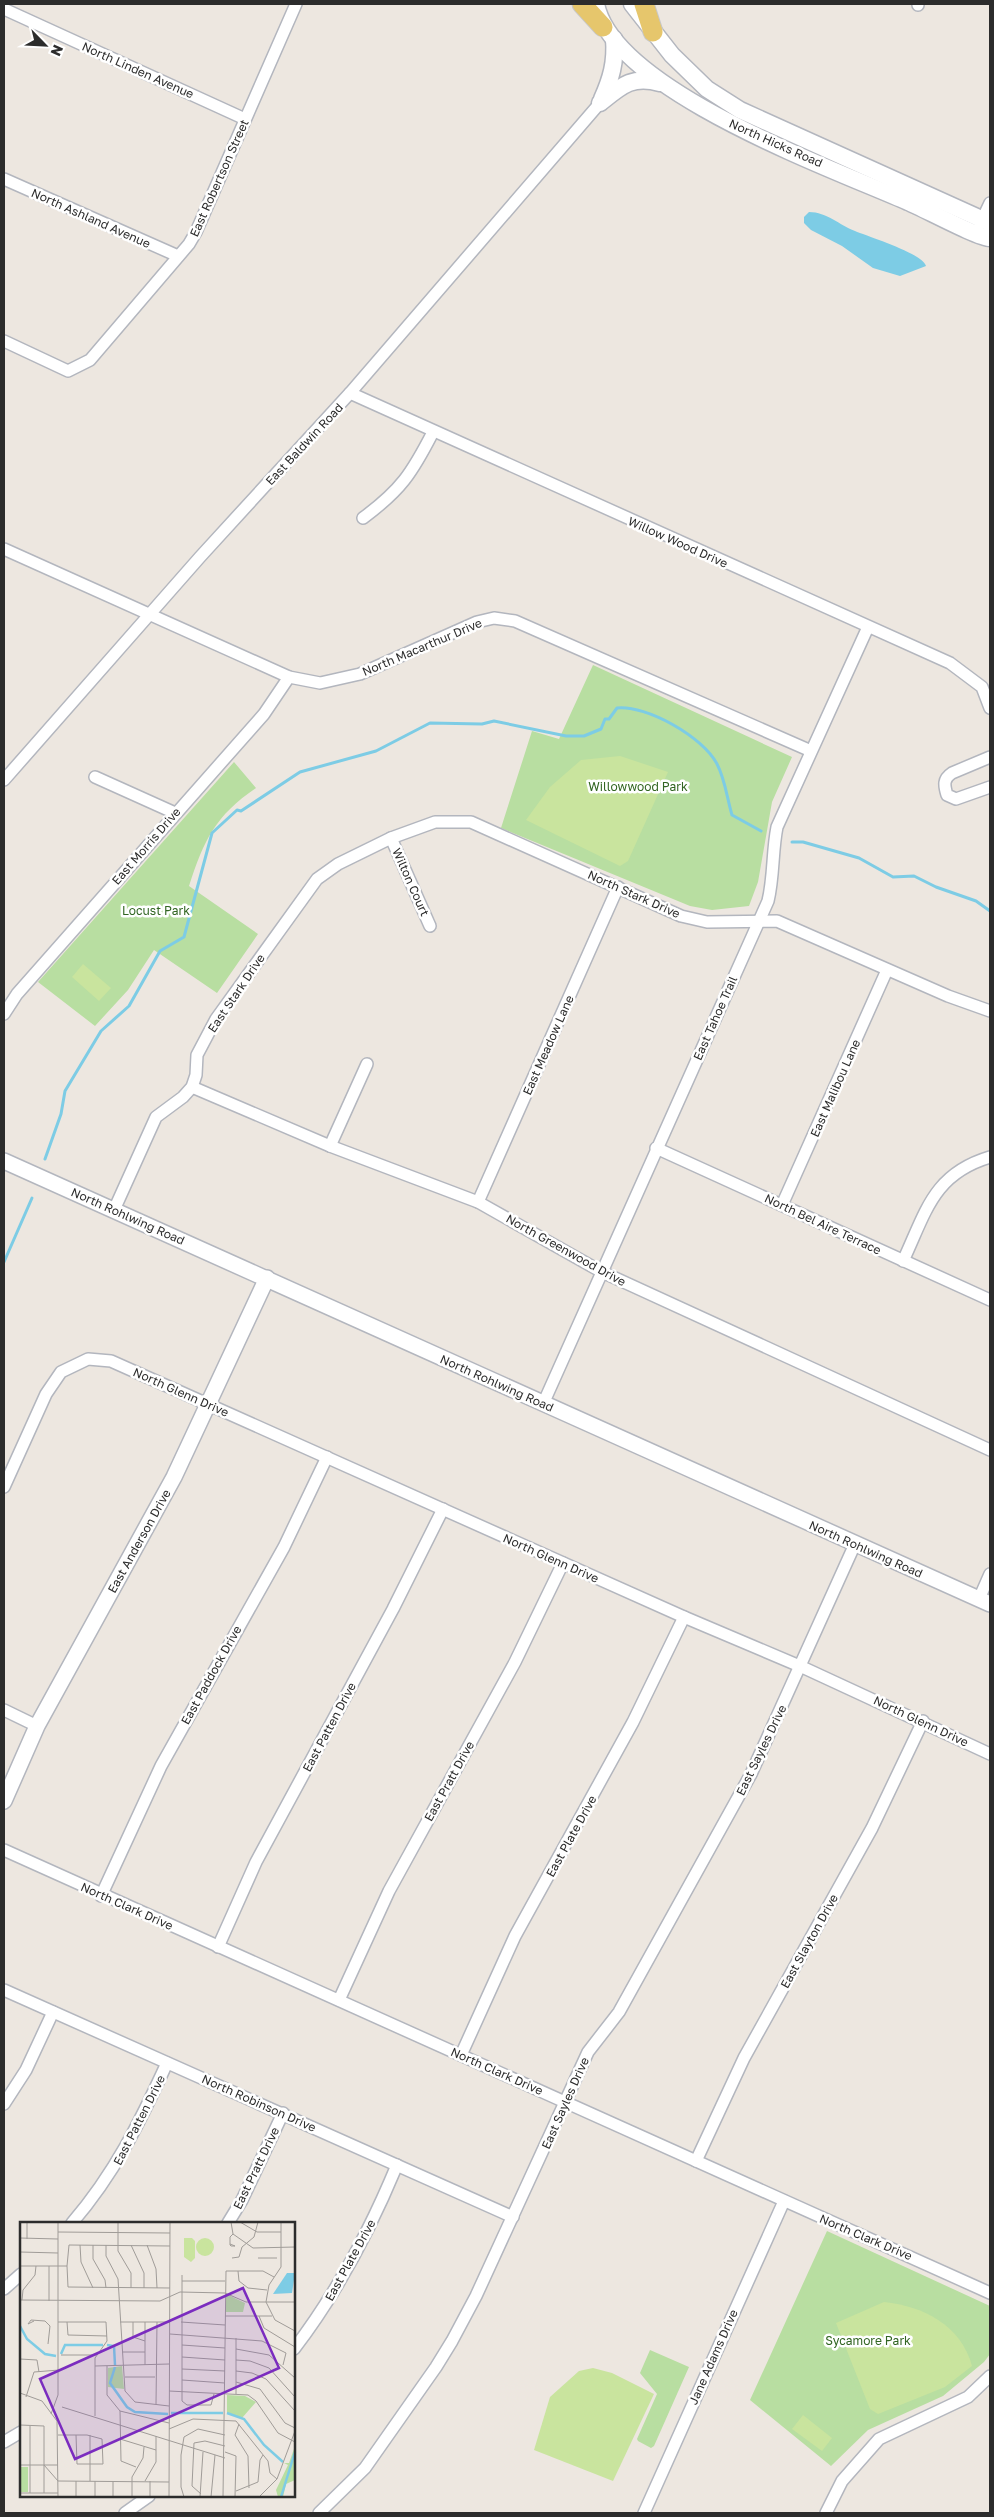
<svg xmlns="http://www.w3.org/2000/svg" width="994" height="2517" viewBox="0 0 994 2517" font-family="'Golos Text',sans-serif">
<rect width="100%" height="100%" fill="#ede7e0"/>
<g fill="#b8dea1">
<polygon points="593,665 792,757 772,802 758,882 749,906 712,910 690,906 501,828 532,731 559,739"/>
<path d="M234,762l22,26c-41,28 -52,52 -67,98l69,48 -41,59 -63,-43 -26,40 -33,36 -57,-44z"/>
<polygon points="827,2231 990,2306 990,2354 984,2362 943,2396 868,2430 831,2466 750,2400"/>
<polygon points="650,2350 689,2367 654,2446 651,2448 638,2441 637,2439 657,2394 640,2373"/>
</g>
<g fill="#c9e49e">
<polygon points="620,756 668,772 628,861 620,866 526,820 550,787 581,760"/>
<polygon points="83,964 111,988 99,1001 72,977"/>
<path d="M884,2302c39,4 77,23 88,64l-27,21 -67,27 -8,-5 -34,-86z"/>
<polygon points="593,2368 612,2373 654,2394 613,2481 534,2450 550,2397 579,2371"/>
<polygon points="803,2415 832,2438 822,2451 792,2429"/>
</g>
<path fill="#7dcce5" d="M809,212c18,0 30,13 46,19 14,6 67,22 71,35l-26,10 -27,-8 -31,-22 -31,-16 -7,-7v-6z"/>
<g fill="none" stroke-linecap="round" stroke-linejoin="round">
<g stroke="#7dcce5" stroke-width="3">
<polyline points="792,842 803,842 859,858 893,877 914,876 936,887 976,901 990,911"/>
<path d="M45,1159l16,-45 4,-23 36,-60 28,-25 31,-55 24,-14 28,-104 25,-23 4,1 59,-39 76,-21 54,-28 52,1 12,-3 72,15h18l17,-7 4,-10h4l8,-11c30,-3 86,29 100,56 8,15 10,34 15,51l29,16"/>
<polyline points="4,1262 32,1198"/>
</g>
<defs>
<g id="minor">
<polyline points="918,4 918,5"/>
<polyline points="4,9 245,119"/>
<polyline points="4,179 178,256"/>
<polyline points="980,224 990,203"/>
<polyline points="4,341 68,371 90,360 189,244 196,232 296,4"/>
<polyline points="350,393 950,663 982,687 990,708"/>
<path d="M363,518c38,-28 49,-45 70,-86"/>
<polyline points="4,549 289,677 320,683 360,674 477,622 494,618 515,621 811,751"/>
<path d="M990,757l-38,16c-9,6 -8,12 -5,22l9,4 34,-12"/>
<polyline points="95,777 175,813"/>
<polyline points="4,780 200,557 350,393 600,103"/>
<polyline points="391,838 430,926"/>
<polyline points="4,1014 17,994 264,714 289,677"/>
<polyline points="192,1087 330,1146 478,1202 602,1272 990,1450"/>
<polyline points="330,1146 367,1064"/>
<polyline points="656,1148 990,1300"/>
<polyline points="478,1202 618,887"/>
<polyline points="782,1205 887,970"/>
<polyline points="114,1210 156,1117 183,1097 192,1087 196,1075 197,1055 216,1019 317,879 338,864 391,838 435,822 471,822 681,916 707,922 777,921 948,996 990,1011"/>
<path d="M903,1261c23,-49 30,-87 87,-104"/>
<path d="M543,1404l225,-503c6,-25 4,-49 9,-74l91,-200"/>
<polyline points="4,1487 46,1394 61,1372 88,1359 111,1361 684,1617 802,1667 990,1754"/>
<polyline points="979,1599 990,1574"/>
<polyline points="4,1710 37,1726"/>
<polyline points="4,1850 990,2293"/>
<polyline points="101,1896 161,1766 284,1547 327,1457"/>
<polyline points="218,1947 256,1862 393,1609 443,1509"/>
<polyline points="4,1990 513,2217"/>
<polyline points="339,2000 389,1891 515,1662 563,1563"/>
<polyline points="461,2055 515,1936 633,1722 684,1617"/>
<polyline points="4,2104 26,2070 53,2012"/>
<polyline points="696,2161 744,2058 872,1828 923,1721"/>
<path d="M72,2223c43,-50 68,-101 95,-160"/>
<polyline points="228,2223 242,2200 283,2113"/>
<polyline points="4,2289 21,2274"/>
<path d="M294,2349c43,-56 76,-119 103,-184"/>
<polyline points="4,2442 21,2432"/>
<polyline points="125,2513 149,2496"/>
<polyline points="319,2513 365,2468 436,2367 452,2341 476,2296 588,2052 619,2012 751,1774 855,1544"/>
<polyline points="644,2513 784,2201"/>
<polyline points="826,2513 842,2481 879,2439 968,2397 990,2376"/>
</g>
<g id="tertiary">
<polyline points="4,1161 990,1604"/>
<polyline points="4,1801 37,1726 174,1477 267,1278"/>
</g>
<g id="secondary">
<path d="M596,4c17,86 235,164 312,198 15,6 70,36 82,36"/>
<polyline points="632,4 672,55 707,89 740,110 990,223"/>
<path d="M602,99c9,-20 14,-37 12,-60"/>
<path d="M600,103c21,-17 32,-28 60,-20"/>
</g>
<g id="primary">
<polyline points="582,4 603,27"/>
<polyline points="644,4 653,32"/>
</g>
</defs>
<use href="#minor" stroke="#b3b6be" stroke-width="14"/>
<use href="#tertiary" stroke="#b3b6be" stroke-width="18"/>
<use href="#secondary" stroke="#b3b6be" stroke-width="19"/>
<use href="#primary" stroke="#c8c8c8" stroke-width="21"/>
<use href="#minor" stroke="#fff" stroke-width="11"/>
<use href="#tertiary" stroke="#fff" stroke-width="15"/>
<use href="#secondary" stroke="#fff" stroke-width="16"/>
<use href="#primary" stroke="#e6c66c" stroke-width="19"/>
</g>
<g text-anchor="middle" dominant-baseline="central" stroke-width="5" stroke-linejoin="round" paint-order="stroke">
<g font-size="12" fill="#2c2c2c" stroke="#fff">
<text transform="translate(138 70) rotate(24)">North Linden Avenue</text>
<text transform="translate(776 143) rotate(24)">North Hicks Road</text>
<text transform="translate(219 178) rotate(-66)">East Robertson Street</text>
<text transform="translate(91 218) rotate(24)">North Ashland Avenue</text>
<text transform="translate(304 444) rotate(-47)">East Baldwin Road</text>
<text transform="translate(678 542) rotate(24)">Willow Wood Drive</text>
<text transform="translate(422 647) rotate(-23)">North Macarthur Drive</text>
<text transform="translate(146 846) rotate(-49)">East Morris Drive</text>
<text transform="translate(411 882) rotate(66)">Wilton Court</text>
<text transform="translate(634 894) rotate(24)">North Stark Drive</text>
<text transform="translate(236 993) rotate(-56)">East Stark Drive</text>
<text transform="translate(715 1018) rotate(-66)">East Tahoe Trail</text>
<text transform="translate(548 1045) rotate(-66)">East Meadow Lane</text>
<text transform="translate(835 1088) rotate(-66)">East Malibou Lane</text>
<text transform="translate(128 1216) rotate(24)">North Rohlwing Road</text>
<text transform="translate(823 1224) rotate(25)">North Bel Aire Terrace</text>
<text transform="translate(566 1250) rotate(29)">North Greenwood Drive</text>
<text transform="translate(497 1383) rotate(24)">North Rohlwing Road</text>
<text transform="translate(181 1392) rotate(24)">North Glenn Drive</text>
<text transform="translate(139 1541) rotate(-61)">East Anderson Drive</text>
<text transform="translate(866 1549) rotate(24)">North Rohlwing Road</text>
<text transform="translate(551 1558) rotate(24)">North Glenn Drive</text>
<text transform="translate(211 1675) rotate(-61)">East Paddock Drive</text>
<text transform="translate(921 1721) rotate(25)">North Glenn Drive</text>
<text transform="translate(329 1727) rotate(-62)">East Patten Drive</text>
<text transform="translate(761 1750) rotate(-64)">East Sayles Drive</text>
<text transform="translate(449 1781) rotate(-61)">East Pratt Drive</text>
<text transform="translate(571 1836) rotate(-61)">East Plate Drive</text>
<text transform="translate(127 1906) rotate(24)">North Clark Drive</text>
<text transform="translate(809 1941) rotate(-61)">East Slayton Drive</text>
<text transform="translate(497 2071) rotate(24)">North Clark Drive</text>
<text transform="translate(259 2103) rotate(24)">North Robinson Drive</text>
<text transform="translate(565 2103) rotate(-66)">East Sayles Drive</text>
<text transform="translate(139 2120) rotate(-63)">East Patten Drive</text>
<text transform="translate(256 2168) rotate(-64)">East Pratt Drive</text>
<text transform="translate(866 2237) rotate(23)">North Clark Drive</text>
<text transform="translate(350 2260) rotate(-61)">East Plate Drive</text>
<text transform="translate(713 2357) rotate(-66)">Jane Adams Drive</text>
</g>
<g font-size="12" fill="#316521" stroke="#fff">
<text x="638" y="786">Willowwood Park</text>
<text x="156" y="910">Locust Park</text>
<text x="868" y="2340">Sycamore Park</text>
</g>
</g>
<g transform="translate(20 2222)">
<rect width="275" height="275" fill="#ede7e0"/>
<path d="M206,72l19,9 -2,9h-17zM102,144l2,23 -16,-2v-19zM207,173l18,1 11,6 -14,16 -15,-5zM275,224v34l-9,4 -3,13h-5l-2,-7 12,-25 -4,-2h5zM0,245h8v25h-8z" fill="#b8dea1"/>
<path d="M164,16h8l3,3v17l-4,4 -7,-5zM176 25a9 9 0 1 1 18 0a9 9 0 1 1-18 0Z" fill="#c9e49e"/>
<path d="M267,51h8l-3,20 -19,1z" fill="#7dcce5"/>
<path fill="none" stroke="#7dcce5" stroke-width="2.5" d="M0,104l7,13 18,15 11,2M87,123l7,1 1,19M41,132l4,-9h38M95,145l-5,16 17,24 8,5 33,2M151,191h52M207,191l17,6 20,26 19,17M261,275l14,-45"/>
<path fill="none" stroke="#a09c98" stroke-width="1" d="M98,0v29l13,22v15M211,0l2,12 20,14 42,-1M220,0l17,10h24M261,0v45l-12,18 -3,17 9,18 20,11M38,10l112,1M0,16l38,1M7,17v-17M210,22l5,2h-4l-1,-1v-8l3,-3M60,23l1,17 12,26M73,23v14l12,21 1,8M86,23v11l12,23 7,112 10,11 34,4M111,23l13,28v15M127,23l9,24 1,19M0,30l38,1M212,36l7,-1 3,-10 12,-10 4,-15M238,36h19M0,44h47M218,49l1,10 9,7 19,2M162,53v126l5,4h24l3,-11M162,59h43M150,66l-102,-1 -1,-21 2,-21 101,1M0,78l140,1 20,-9 45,1 21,9h49M2,78l1,-10 12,-15 1,-9M29,79v-35M205,94h47M239,94l5,12 31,19M14,99l-6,3 3,-4 14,1 5,5 -2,18M38,100h48l1,19 -12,17v58M47,100l1,13 39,1M100,100h50M113,100v15l12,4M161,100l44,3M150,112l92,7 24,12 -3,12M216,116v56M162,123l43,3M216,127l33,6 26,23M102,130h23M41,133h35M162,135l43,3M0,137l17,1 2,12M216,138l14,1 19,7 26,29M125,143v-43M75,144l74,-2M87,144v29l13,16 1,50 15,6M162,147l43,2M216,149l16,2 14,6 29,32M105,155h30M162,158l43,3M216,160l24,7 25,34 10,5M149,169l79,4 8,6 22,32 17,9M0,171l22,8 15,20 1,76M6,175l8,-25 25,-2M136,182l1,-82M42,185l163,51M100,189l49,12M31,192l7,-19v-173M219,202l-4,11 13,21 1,32M0,203l24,1v67M149,207l24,-10 43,2 32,40 2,12 7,6M38,213h29l15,4 1,25h-26l-1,-29M100,217l36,11M205,230l11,4 -1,41M0,243h38M24,243l14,16 111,1M70,259v-46M75,259v16M93,259v16M125,259l11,-19v-26M130,259v16M216,269l22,-9 2,-22 3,-5M0,271h38M10,271v-67M181,272l-9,-8 2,-43 11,-2 20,5M56,275v-16M112,275v-20l11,-19 1,-11M149,275l1,-275M164,275l-3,-10v-32l3,-18 14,-8 27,6M180,275l3,-45M191,275l4,-42M203,275l3,-226h37l11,6M239,275l18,-18 18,-48"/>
<path fill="#7b2cbf" fill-opacity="0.15" stroke="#7b2cbf" stroke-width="2.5" d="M223,66l36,80 -204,91 -35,-80z"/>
<rect width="275" height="275" fill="none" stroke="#2c2c2c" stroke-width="2.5"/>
</g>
<rect width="994" height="2517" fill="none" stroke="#2c2c2c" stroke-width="10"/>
<g transform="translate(45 45) rotate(114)" stroke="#ffffff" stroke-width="4" paint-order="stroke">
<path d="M0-4L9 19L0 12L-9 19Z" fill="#2c2c2c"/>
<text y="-8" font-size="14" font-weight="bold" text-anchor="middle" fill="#2c2c2c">N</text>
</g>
</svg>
